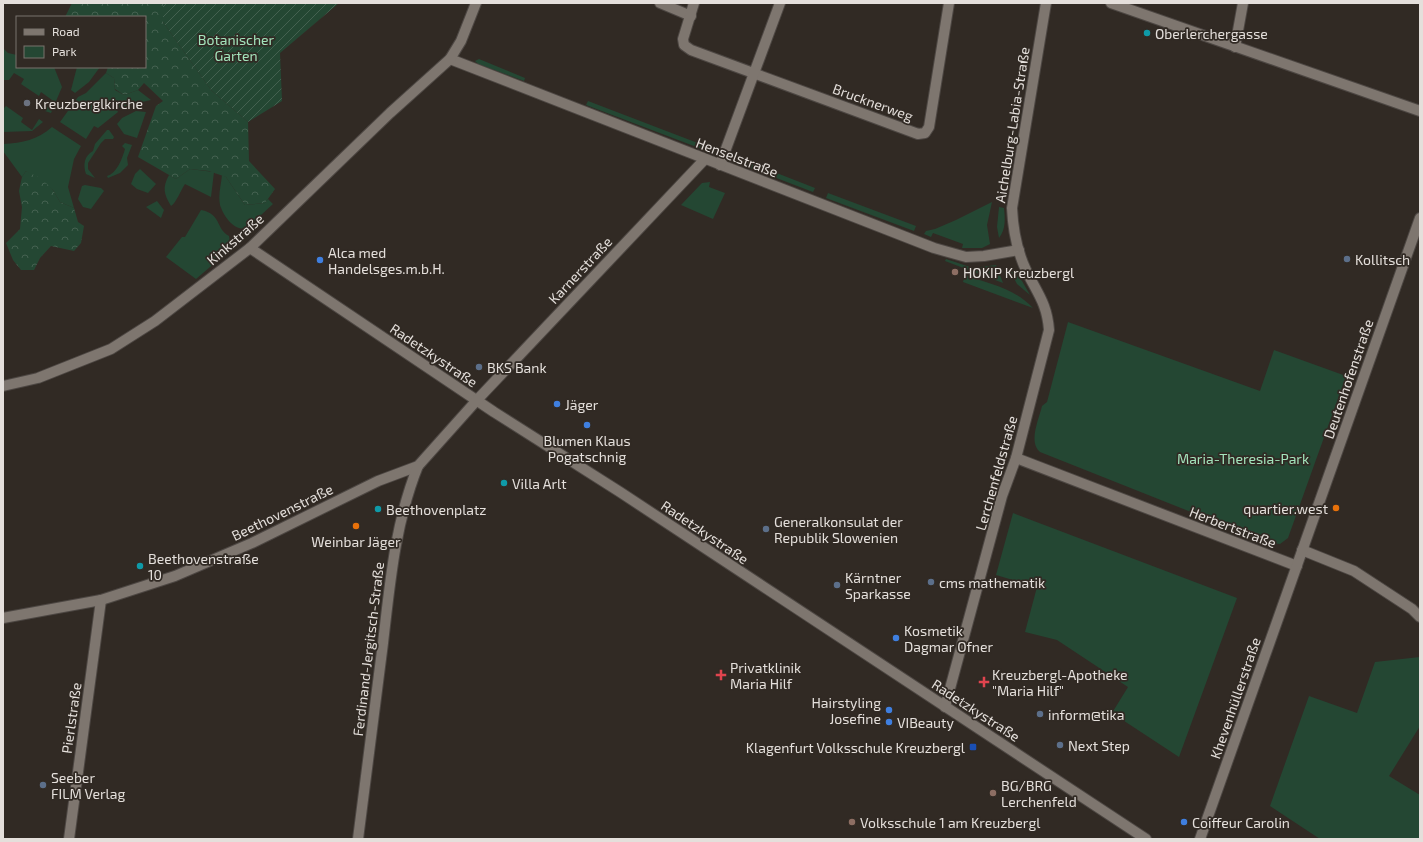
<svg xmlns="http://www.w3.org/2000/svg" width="1423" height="842" viewBox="0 0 1423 842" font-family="'Exo 2',sans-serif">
<defs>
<pattern id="forest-crowns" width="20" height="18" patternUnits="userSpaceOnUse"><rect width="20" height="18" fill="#244733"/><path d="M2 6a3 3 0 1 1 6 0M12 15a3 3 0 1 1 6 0" fill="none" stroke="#446150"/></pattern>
<pattern id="garden-furrows" width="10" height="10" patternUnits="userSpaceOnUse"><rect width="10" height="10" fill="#244733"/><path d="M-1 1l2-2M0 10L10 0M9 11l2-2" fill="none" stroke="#446150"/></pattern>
</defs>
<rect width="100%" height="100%" fill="#312a24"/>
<g fill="#244733">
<polygon points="3,48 8,53 17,55 17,67 54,67 62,87 51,113 45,111 52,100 41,92 39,96 21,84 24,79 14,73 9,80 3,80"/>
<polygon points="479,59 525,78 524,81 478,64 475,61"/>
<polygon points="77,67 100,67 89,82 75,93 71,90"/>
<polygon points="106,73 114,78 115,90 124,95 138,90 151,100 116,108 118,112 98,128 94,126 86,139 60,122 78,97 86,93"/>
<polygon points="588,101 716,150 715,154 586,105"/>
<polygon points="6,106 23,118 21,122 32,130 39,119 43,122 32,131 3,132 3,109"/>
<polygon points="136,111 146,112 137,138 124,134 117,124 122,118"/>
<path d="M52,127l29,19 -7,13 -6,28 6,21 -14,-6 -7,-12 -27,-19 -4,6 -19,-26v-7c20,-1 34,-4 49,-17z"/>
<path d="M107,130h2l5,7 -1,2h-8l-4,4 -13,20v6l7,9 -9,-4c-3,-9 -2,-18 7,-23l2,-7z"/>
<path d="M125,143l7,2 -5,13 1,7 -8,8 -12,5 -1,-2c10,-3 15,-17 18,-27l-3,-3z"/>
<polygon points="731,155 815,188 813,192 729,160"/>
<polygon points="140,169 156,184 148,193 137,189 131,184 135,174"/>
<path d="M190,169l24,3 -3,25 -26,-13c-4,6 -9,19 -14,22 -7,-12 -9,-18 -2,-31l7,4z"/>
<path d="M222,175l4,2 19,28 20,-2 3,-4 5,5 -26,24c-13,4 -24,-13 -27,-23 -2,-10 1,-20 2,-30z"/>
<polygon points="710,182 709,187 725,193 713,219 681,205 702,183"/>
<polygon points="85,185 101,188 104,191 91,209 83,207 78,199 82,186"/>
<polygon points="828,193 916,226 914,231 826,198"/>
<polygon points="157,201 164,210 161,218 146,207"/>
<polygon points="992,202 987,225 990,244 982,248 962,248 963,244 933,233 931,237 924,234 926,231 935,229 956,220"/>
<path d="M999,207l5,1c1,11 2,21 -5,30l-2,-11z"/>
<path d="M201,210c21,4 14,18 28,26l2,13 -35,30 -30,-22 16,-20h3z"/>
<polygon points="946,259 973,268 996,265 1003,283 945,261"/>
<polygon points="1008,267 1022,281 1030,295 1017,284"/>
<path d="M965,275c25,9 49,13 68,33l-70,-26z"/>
<path d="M1068,322l192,69 14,-41 72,26 -58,162 -8,6 -11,-1 -229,-91c-12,-10 -1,-33 2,-46l5,-4z"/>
<polygon points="1013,513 1237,598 1179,757 1112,713 1128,687 1057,640 1025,632 1037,587 996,575"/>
<polygon points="1420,657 1420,726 1389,776 1420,795 1420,839 1320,839 1270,806 1309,696 1357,713 1375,662"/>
</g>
<g fill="url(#forest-crowns)">
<polygon points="72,3 163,3 163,22 211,90 248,122 249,161 275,189 265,203 245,205 226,177 209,171 190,169 176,179 138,157 156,106 163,101 144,83 138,90 124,95 115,89 114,78 106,73 108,67 145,67 145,17 65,17"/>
<polygon points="26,171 42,179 53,190 60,202 74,208 78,222 84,226 81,243 74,251 51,246 40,258 34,270 21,270 13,260 6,243 20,229 22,207 19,191 22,177"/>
</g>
<polygon fill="url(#garden-furrows)" points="163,3 339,3 280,53 282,101 248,122 211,90 163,22"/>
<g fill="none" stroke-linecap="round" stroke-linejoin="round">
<defs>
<g id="minor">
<polyline points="660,3 691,16"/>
<polyline points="694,3 683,39 684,45 691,50 918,134 925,133 929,127 949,3"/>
<polyline points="1111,3 1420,111"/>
<polyline points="1235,47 1243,3"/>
<polyline points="450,59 934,248 966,257 984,256 1019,250"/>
<polyline points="720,165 780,3"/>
<polyline points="250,248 494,412 620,492 1146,839"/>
<polyline points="3,386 38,378 111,349 155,321 250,248 390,113 450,59 461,41 476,3"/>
<polyline points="1016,458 1297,566"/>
<polyline points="1302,550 1354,571 1412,609 1420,617"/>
<polyline points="3,618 101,600 175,576 252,543 378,481 418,466 477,400 705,159"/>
<path d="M945,707l57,-211 14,-38 33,-128c-2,-27 -12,-37 -23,-60 -9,-19 -13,-41 -14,-62l34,-205"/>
<polyline points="69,839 101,600"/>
<path d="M358,839c8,-65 16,-130 25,-196 7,-60 12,-120 35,-177"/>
<polyline points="1200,839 1420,218"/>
</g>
</defs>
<use href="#minor" stroke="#4d4743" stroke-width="12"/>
<use href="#minor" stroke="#7e766f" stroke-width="10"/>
</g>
<g fill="#0f9aa8" stroke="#312a24" stroke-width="1.5">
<circle cx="1147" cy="33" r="4"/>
<circle cx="504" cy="483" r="4"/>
<circle cx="378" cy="509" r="4"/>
<circle cx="140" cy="566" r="4"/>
</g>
<circle fill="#6b7280" stroke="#312a24" stroke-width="1.5" cx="27" cy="103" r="4"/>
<g fill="#5c6f8a" stroke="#312a24" stroke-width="1.5">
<circle cx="1347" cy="259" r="4"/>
<circle cx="479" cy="367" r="4"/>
<circle cx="766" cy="529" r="4"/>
<circle cx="931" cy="582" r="4"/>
<circle cx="837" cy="585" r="4"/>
<circle cx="1040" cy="714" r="4"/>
<circle cx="1060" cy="745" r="4"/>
<circle cx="43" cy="785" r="4"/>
</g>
<g fill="#3f7fe0" stroke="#312a24" stroke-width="1.5">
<circle cx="320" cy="260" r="4"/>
<circle cx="557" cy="404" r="4"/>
<circle cx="587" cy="425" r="4"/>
<circle cx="896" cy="638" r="4"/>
<circle cx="889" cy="710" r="4"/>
<circle cx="889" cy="722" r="4"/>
<circle cx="1184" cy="822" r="4"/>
</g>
<g fill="#8d6e63" stroke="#312a24" stroke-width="1.5">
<circle cx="955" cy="272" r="4"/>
<circle cx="993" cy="793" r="4"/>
<circle cx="852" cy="822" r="4"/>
</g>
<g fill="#e8710a" stroke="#312a24" stroke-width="1.5">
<circle cx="1336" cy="508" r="4"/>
<circle cx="356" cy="526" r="4"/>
</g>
<g fill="#e0444e" stroke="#312a24" stroke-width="1.5">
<path d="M719 669h4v4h4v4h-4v4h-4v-4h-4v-4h4z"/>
<path d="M982 676h4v4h4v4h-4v4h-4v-4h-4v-4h4z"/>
</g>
<rect fill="#1a4fb4" stroke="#312a24" stroke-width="1.5" x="969" y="743" width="8" height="8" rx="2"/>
<g text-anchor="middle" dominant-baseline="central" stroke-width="3.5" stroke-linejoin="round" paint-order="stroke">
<g font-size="14" fill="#e4dfdb" stroke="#312a24" text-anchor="start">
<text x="1155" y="33">Oberlerchergasse</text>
<text x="35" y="103">Kreuzberglkirche</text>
<text x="328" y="252">Alca med<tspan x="328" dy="16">Handelsges.m.b.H.</tspan></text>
<text x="1355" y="259">Kollitsch</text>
<text x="963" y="272">HOKIP Kreuzbergl</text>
<text x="487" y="367">BKS Bank</text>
<text x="565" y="404">Jäger</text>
<text x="587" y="440" text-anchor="middle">Blumen Klaus<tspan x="587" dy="16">Pogatschnig</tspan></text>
<text x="512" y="483">Villa Arlt</text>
<text x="1328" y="508" text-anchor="end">quartier.west</text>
<text x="386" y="509">Beethovenplatz</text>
<text x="774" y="521">Generalkonsulat der<tspan x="774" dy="16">Republik Slowenien</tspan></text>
<text x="356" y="541" text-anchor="middle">Weinbar Jäger</text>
<text x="148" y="558">Beethovenstraße<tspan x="148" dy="16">10</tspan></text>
<text x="845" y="577">Kärntner<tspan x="845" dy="16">Sparkasse</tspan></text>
<text x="939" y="582">cms mathematik</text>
<text x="904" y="630">Kosmetik<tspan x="904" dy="16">Dagmar Ofner</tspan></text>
<text x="730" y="667">Privatklinik<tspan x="730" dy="16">Maria Hilf</tspan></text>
<text x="992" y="674">Kreuzbergl-Apotheke<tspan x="992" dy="16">"Maria Hilf"</tspan></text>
<text x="881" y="702" text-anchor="end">Hairstyling<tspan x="881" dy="16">Josefine</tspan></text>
<text x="1048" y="714">inform@tika</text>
<text x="897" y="722">VIBeauty</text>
<text x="1068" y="745">Next Step</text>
<text x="965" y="747" text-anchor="end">Klagenfurt Volksschule Kreuzbergl</text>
<text x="51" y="777">Seeber<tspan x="51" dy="16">FILM Verlag</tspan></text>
<text x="1001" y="785">BG/BRG<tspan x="1001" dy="16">Lerchenfeld</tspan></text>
<text x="860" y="822">Volksschule 1 am Kreuzbergl</text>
<text x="1192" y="822">Coiffeur Carolin</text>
</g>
<g font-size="14" fill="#a3e4bc" stroke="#312a24">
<text x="236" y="39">Botanischer<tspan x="236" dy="16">Garten</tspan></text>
<text x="1243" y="458">Maria-Theresia-Park</text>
</g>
<g font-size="14" fill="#e4dfdb" stroke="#312a24">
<text transform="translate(873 102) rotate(20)">Brucknerweg</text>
<text transform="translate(1012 125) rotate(-81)">Aichelburg-Labia-Straße</text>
<text transform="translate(737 157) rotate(21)">Henselstraße</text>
<text transform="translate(235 239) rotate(-41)">Kinkstraße</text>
<text transform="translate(580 270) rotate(-47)">Karnerstraße</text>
<text transform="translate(434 355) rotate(34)">Radetzkystraße</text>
<text transform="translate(1348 379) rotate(-71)">Deutenhofenstraße</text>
<text transform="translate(996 473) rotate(-74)">Lerchenfeldstraße</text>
<text transform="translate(282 512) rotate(-26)">Beethovenstraße</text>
<text transform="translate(1233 527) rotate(21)">Herbertstraße</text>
<text transform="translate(705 532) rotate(34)">Radetzkystraße</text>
<text transform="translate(368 649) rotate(-83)">Ferdinand-Jergitsch-Straße</text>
<text transform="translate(1235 698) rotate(-71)">Khevenhüllerstraße</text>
<text transform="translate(976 710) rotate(33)">Radetzkystraße</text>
<text transform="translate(71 718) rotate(-82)">Pierlstraße</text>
</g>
</g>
<rect width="1423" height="842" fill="none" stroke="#e4dfdb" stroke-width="8"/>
<rect x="16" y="16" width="130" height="52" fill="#312a24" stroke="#79726d"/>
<rect x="24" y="29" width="20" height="6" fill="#7e766f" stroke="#79726d"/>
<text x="52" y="36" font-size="12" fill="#e4dfdb">Road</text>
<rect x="24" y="46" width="20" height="12" fill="#244733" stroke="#79726d"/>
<text x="52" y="56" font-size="12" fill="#e4dfdb">Park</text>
</svg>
